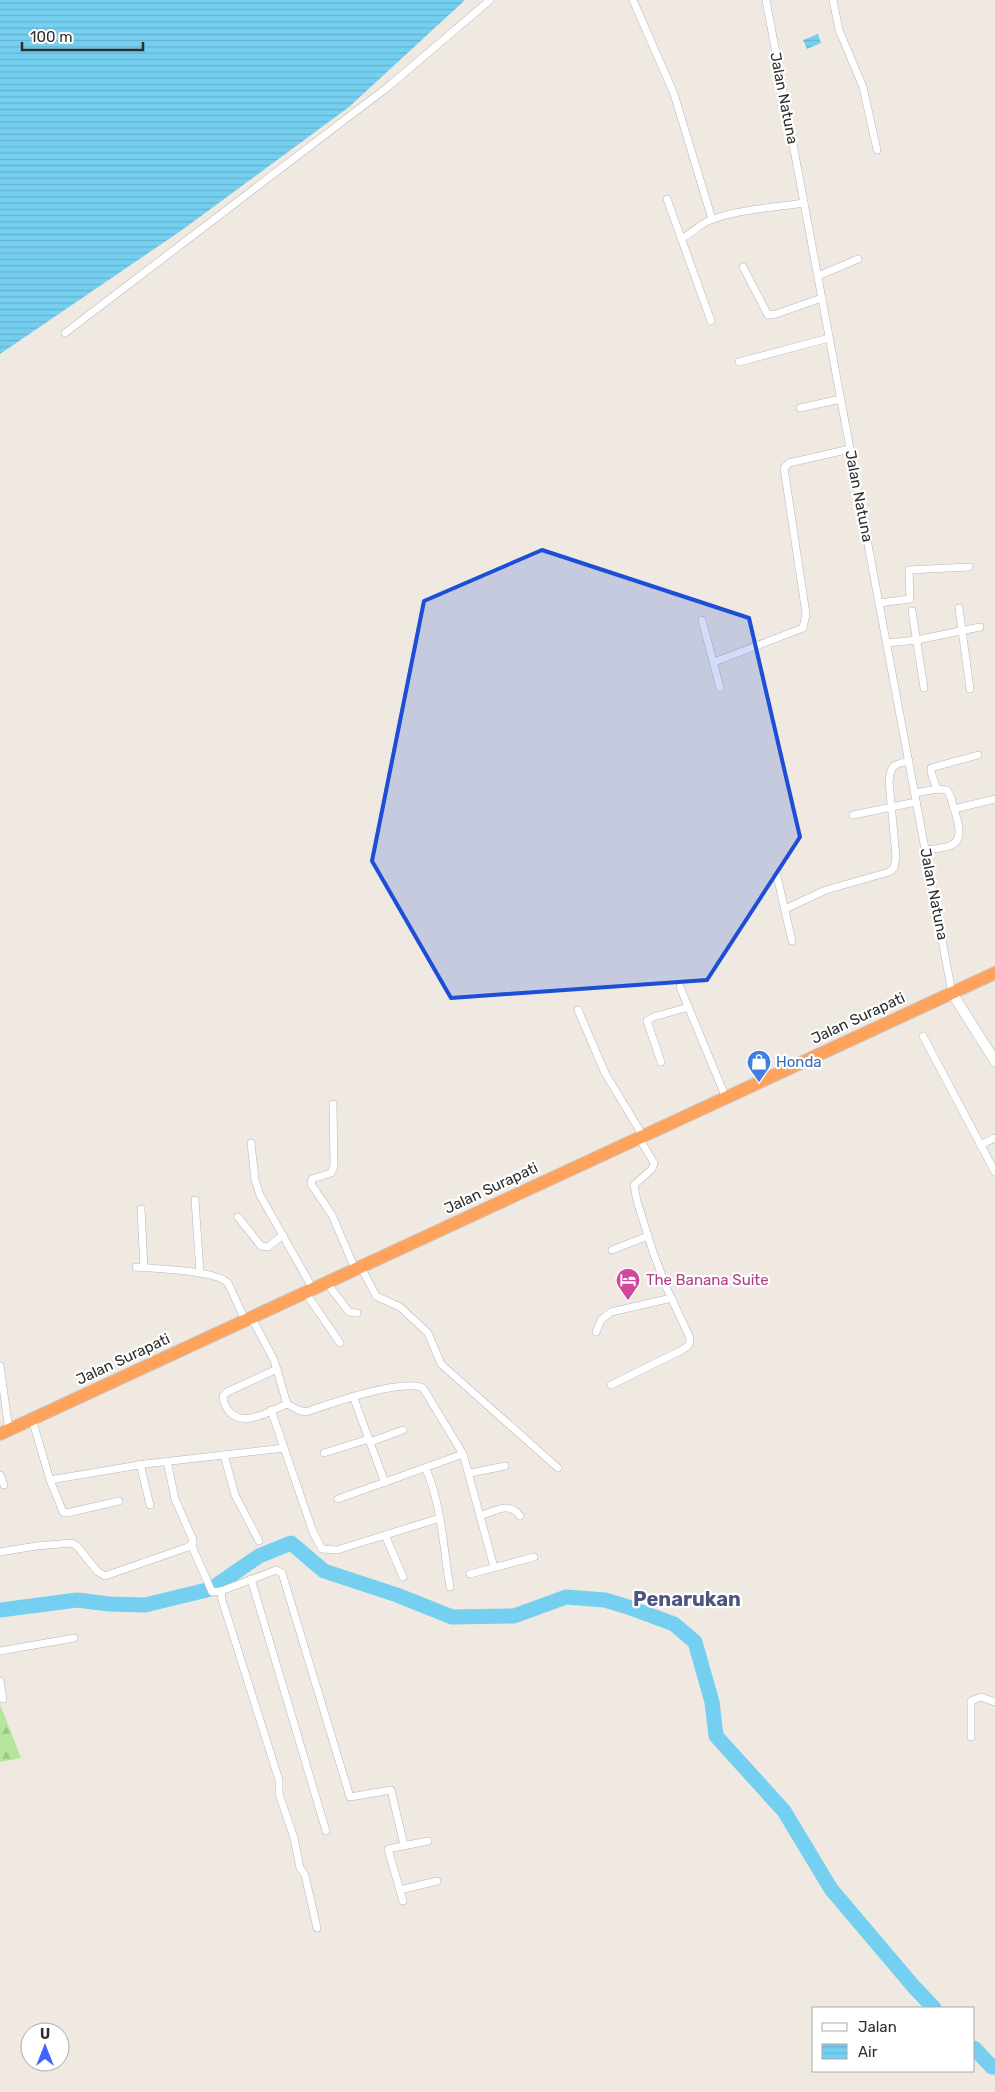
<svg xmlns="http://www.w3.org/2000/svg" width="995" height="2092" viewBox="0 0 995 2092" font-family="Rubik,sans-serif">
<defs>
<pattern id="forest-firs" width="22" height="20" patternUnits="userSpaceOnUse" patternTransform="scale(1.25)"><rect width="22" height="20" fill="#b6e59e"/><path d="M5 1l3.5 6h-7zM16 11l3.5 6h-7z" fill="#9dc588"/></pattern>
<pattern id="water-rules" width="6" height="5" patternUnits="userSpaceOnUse" patternTransform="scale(1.25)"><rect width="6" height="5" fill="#75cff0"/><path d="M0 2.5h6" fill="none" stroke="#66b2ce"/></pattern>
</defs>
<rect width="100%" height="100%" fill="#efe9e1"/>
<polygon fill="url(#forest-firs)" points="0,1704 21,1758 0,1762"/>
<g fill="url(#water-rules)">
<polygon points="0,0 465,0 349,107 182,230 0,354"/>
<polygon points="818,34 821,43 807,49 803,40"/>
</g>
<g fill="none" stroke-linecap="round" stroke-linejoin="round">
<g stroke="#75cff0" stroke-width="15">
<polyline points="0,1610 77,1600 109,1604 145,1605 211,1589 259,1556 291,1543 324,1571 397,1595 452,1617 514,1616 566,1597 605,1600 628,1607 674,1624 695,1642 712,1702 716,1736 784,1811 831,1889 914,1987 934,2008"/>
<polyline points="974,2048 992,2067 995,2067"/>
</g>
<defs>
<g id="street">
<polyline points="633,0 674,94 712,219"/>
<polyline points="766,0 952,993"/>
<polyline points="833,0 839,30 863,87 877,150"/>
<polyline points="667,199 711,321"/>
<path d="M682,238c11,-5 17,-14 29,-18 24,-10 66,-13 93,-17"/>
<polyline points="743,267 768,315 776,314 822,298"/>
<polyline points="818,276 858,259"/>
<polyline points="65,333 389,86 490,0"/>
<polyline points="739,362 829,338"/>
<polyline points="800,408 841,399"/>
<polyline points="879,603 910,599 909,570 969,567"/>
<polyline points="959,608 970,689"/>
<polyline points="912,611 924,688"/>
<polyline points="702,620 720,688"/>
<polyline points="887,643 917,640 980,627"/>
<polyline points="714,662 803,628 806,614 784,468 789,463 850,449"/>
<polyline points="937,789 931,772 931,768 978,755"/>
<path d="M915,793l22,-4 10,1c5,6 5,15 8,22 11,33 0,35 -30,38"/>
<polyline points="954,809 995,799"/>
<polyline points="853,815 916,802"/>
<polyline points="777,876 792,941"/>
<path d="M785,909l41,-19 63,-18 5,-4 2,-11 -7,-76c2,-17 4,-16 20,-20"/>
<polyline points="680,987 726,1098"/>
<polyline points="578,1010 605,1073 643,1136"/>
<polyline points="923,1036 995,1172"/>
<polyline points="661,1062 647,1021 653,1017 689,1007"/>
<polyline points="333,1104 334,1166 331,1173 312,1179 311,1184 332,1215 355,1269"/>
<polyline points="251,1143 255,1180 260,1195 313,1289"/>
<polyline points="980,1145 995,1138"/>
<polyline points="195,1200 200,1273"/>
<polyline points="141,1209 144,1268"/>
<polyline points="238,1217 261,1246 268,1247 283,1235"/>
<polyline points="612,1250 648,1236"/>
<path d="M136,1267c20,2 79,3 92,16l17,37"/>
<polyline points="361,1267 376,1296 400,1307 428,1333 441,1364 558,1468"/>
<polyline points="326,1282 349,1312 357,1313"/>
<polyline points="305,1292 340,1343"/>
<polyline points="251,1317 274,1360 287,1404"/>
<polyline points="596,1332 601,1320 611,1312 672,1298"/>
<polyline points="0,1366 9,1430"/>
<path d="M277,1369l-50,23 -4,4c0,5 2,10 5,14 15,19 42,1 59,-6"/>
<path d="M611,1385l69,-34c7,-4 10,-5 10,-13l-23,-49 -14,-37 -16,-51 -3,-16 18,-16 2,-6 -15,-25"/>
<polyline points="353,1396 385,1483"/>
<path d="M287,1404l11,6 8,2c23,-8 96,-34 117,-24l40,66 31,113"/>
<polyline points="271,1410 313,1532 322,1549 337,1550 440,1518"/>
<polyline points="32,1419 50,1480 63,1512 67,1513 119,1501"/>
<polyline points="370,1442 403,1430"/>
<polyline points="324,1453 369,1439"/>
<polyline points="224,1455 235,1495 259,1541"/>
<polyline points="140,1464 150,1505"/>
<path d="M426,1469c16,37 17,79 24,118"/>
<polyline points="470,1473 505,1466"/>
<polyline points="0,1475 4,1485"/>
<polyline points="50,1480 145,1464 284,1448"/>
<polyline points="338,1499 463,1454"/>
<path d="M480,1516c15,-5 30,-15 40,0"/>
<polyline points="385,1535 403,1577"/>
<polyline points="191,1544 212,1592 221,1591 222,1600 279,1780 279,1794 294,1838 300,1868 305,1875 317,1928"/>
<polyline points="0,1552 36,1546 72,1543 77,1546 97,1571 105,1576 188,1547 193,1543 193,1540 175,1499 167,1461"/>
<polyline points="470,1574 534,1557"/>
<polyline points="251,1579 326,1831"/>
<polyline points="221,1591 276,1570 282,1573 350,1797 391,1790 404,1845"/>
<polyline points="0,1651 74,1638"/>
<polyline points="0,1681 3,1699"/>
<polyline points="971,1737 971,1701 981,1697 995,1702"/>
<polyline points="400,1890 437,1881"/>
<polyline points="403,1901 388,1849 428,1841"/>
</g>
<polyline id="secondary" points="952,993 995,1061"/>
<polyline id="highway" points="0,1434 995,973"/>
</defs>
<use href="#street" stroke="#b4b7c1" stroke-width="8"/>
<use href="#secondary" stroke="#b4b7c1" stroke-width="11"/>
<use href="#highway" stroke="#c9c9c9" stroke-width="14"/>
<use href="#street" stroke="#fff" stroke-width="7"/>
<use href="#secondary" stroke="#fff" stroke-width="10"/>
<use href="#highway" stroke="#ffa35c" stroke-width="12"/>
</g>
<path fill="#1d4ed8" fill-opacity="0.2" stroke="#1d4ed8" stroke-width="4" stroke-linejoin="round" d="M542,550l207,68 51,219 -93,143 -256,18 -79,-137 52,-260z"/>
<defs>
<symbol id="shop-pin" viewBox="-11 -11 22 30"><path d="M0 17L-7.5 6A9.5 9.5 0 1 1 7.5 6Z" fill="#3f7fe0" stroke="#fff"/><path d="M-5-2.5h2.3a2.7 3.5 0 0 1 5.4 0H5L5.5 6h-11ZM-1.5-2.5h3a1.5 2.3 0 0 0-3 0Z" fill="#fff"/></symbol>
<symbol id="hotel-pin" viewBox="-11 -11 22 30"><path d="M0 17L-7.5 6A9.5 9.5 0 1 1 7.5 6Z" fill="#d1479c" stroke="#fff"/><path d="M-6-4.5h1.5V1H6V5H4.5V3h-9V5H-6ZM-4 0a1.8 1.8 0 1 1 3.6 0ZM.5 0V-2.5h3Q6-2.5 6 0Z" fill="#fff"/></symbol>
</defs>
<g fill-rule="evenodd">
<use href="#shop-pin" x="745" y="1048" width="28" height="38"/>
<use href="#hotel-pin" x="614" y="1266" width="28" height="38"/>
</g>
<g text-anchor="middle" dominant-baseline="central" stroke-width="4.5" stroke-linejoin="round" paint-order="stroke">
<g font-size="15" fill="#2e2e2e" stroke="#fff">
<text transform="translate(784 98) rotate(79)">Jalan Natuna</text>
<text transform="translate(859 496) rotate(79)">Jalan Natuna</text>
<text transform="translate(934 894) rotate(79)">Jalan Natuna</text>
<text transform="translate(858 1018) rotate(-25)">Jalan Surapati</text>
<text transform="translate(491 1188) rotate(-25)">Jalan Surapati</text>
<text transform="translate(123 1359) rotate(-25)">Jalan Surapati</text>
</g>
<g font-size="15" fill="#366cbe" stroke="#fff" text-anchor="start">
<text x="776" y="1062">Honda</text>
</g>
<g font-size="15" fill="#b23c85" stroke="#fff" text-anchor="start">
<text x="646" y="1280">The Banana Suite</text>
</g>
<g font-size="20" font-weight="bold" fill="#4d5680" stroke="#fff">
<text x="687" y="1599">Penarukan</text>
</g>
</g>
<rect x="812" y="2007" width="162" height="65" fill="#ffffff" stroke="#ababab"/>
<rect x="822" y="2023" width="25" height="8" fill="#ffffff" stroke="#ababab"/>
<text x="858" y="2032" font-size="15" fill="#2e2e2e">Jalan</text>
<rect x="822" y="2044" width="25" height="15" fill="url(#water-rules)" stroke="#ababab"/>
<text x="858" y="2057" font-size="15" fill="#2e2e2e">Air</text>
<g transform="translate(45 2047)"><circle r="24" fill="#ffffff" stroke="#ababab"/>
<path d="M0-4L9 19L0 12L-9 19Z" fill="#4264fb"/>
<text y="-8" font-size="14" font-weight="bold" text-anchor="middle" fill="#2e2e2e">U</text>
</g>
<path d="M22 42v8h121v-8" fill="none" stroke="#2e2e2e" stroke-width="2.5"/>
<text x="30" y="42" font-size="15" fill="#2e2e2e" stroke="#ffffff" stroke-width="4" paint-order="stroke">100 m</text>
</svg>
